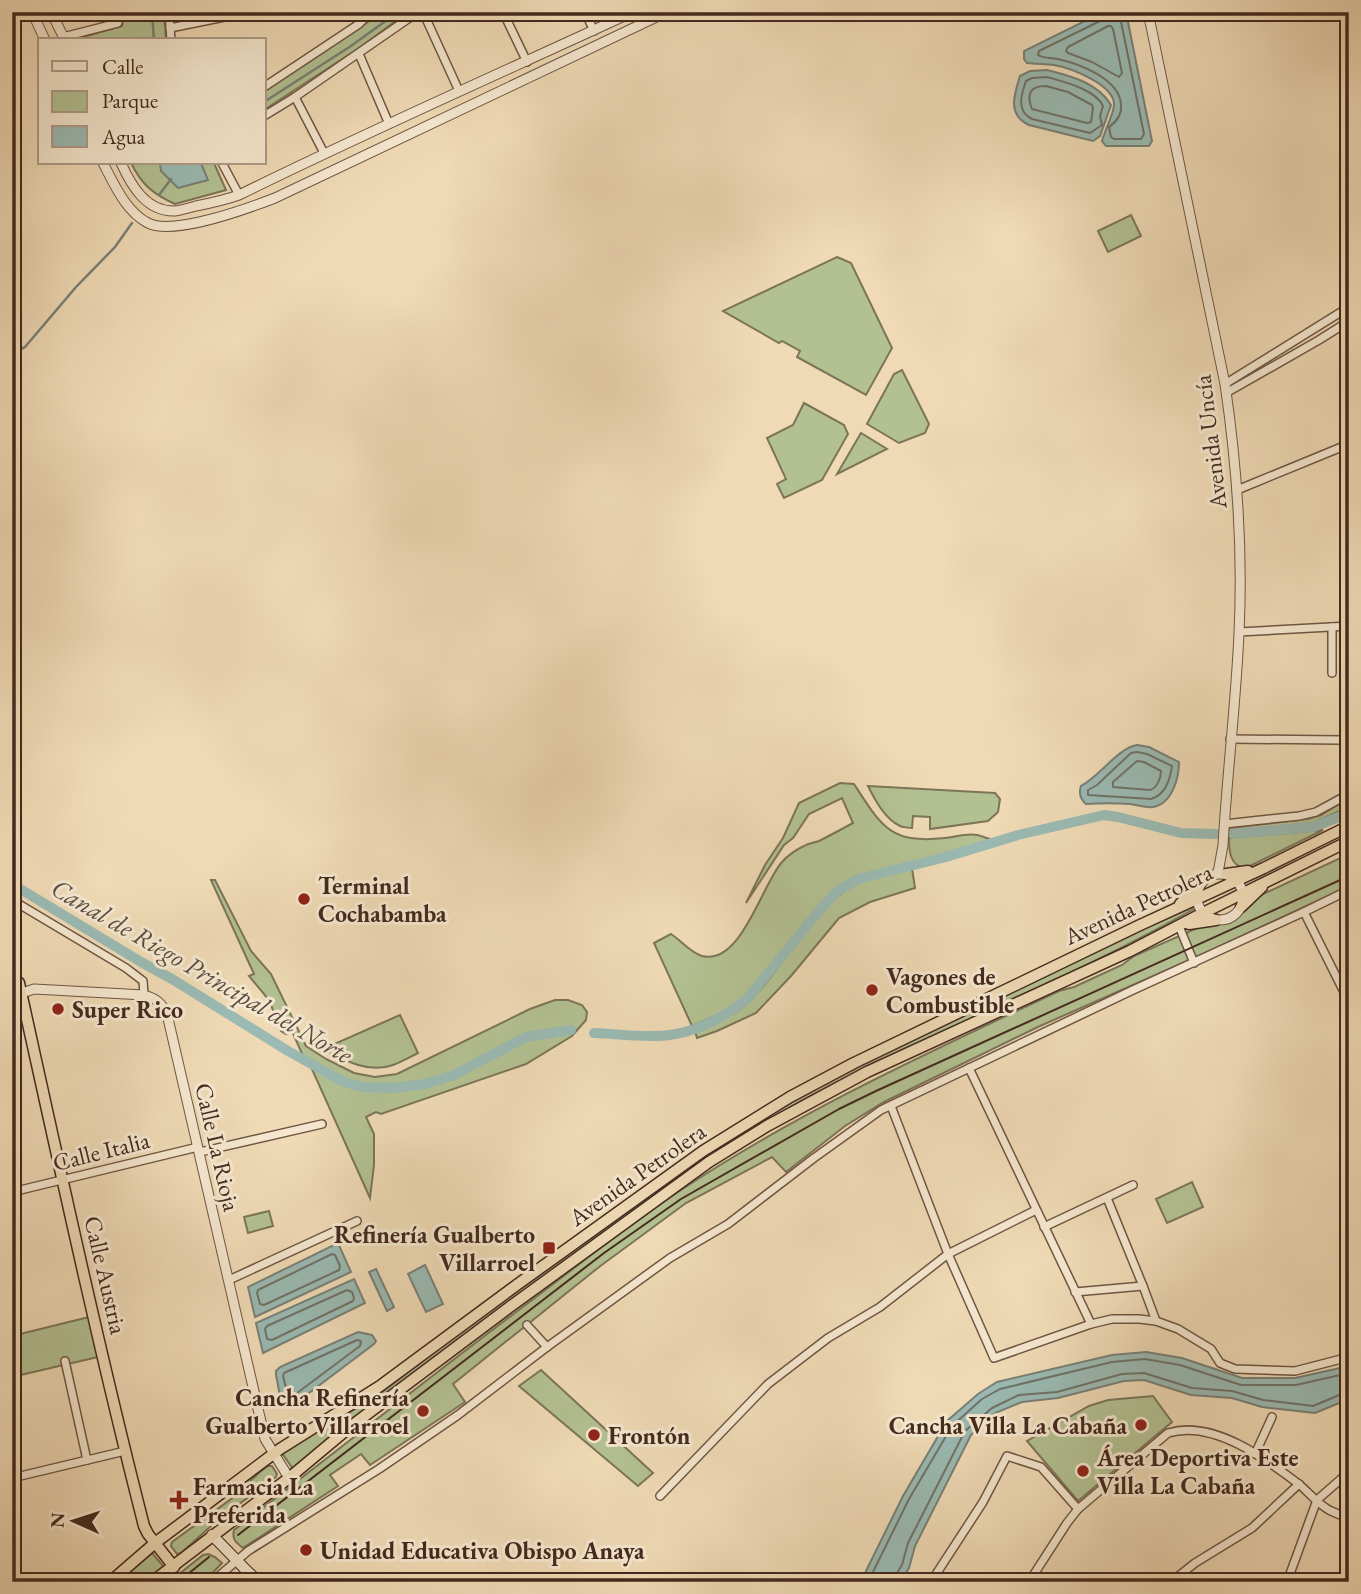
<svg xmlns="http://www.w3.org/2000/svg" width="1361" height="1594" viewBox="0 0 1361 1594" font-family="'EB Garamond',serif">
<rect width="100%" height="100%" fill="#efdab5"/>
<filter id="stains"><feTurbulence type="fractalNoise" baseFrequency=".00286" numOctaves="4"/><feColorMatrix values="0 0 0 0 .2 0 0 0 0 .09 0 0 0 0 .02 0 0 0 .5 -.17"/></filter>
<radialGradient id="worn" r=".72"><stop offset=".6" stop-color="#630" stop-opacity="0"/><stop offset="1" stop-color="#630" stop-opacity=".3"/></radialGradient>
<g fill="#b3c192" stroke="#7c7558" stroke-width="2">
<polygon points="124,12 164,12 166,40 73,40 122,26"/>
<polygon points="379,12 408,12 359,48 264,110 264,91 371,20"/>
<path d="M131,163h83l12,27 -51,14c-22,-10 -33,-19 -44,-41z"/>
<polygon points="1131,215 1141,236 1108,252 1098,231"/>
<polygon points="837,257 851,263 892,348 866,395 797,357 800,351 782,341 779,343 723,311"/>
<polygon points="902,370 929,424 925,433 899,443 867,424 894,374"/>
<polygon points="804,403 844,425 848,434 822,480 784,498 777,484 786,479 767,438 793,425"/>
<polygon points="861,433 887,449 837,474"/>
<path d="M840,783l14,1c28,43 36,60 91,54 10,-1 22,-5 32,-3 5,1 11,4 16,5l-81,23 -57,14 -16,10 -19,18 -73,90 -16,14 -39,17 -38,-83 17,-9c10,6 18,18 31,22 39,10 60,-72 80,-94 5,-6 15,-13 22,-16 5,-3 10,-3 15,-5 12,-6 23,-12 34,-18l-11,-25 -33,16 -16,24 -9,7 -38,58 19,-38 18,-27 16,-35z"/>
<path d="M868,786l127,7 5,6 -2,13 -10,9 -58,8v-12l-17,-1 -1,12c-1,0 -11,-1 -12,-2 -15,-7 -25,-26 -32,-40z"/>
<polygon points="1349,798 1349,807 1313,823 1229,832 1229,828 1308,819 1321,815"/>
<path d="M1323,830l-77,38c-16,-1 -17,-17 -17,-30z"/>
<path d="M1349,854v32l-137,64 -172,76 -156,76 -39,24 -59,46 -14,-15 -86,46 -87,64 -146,117 12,18 -95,63 -9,-11 -31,21 8,11 -95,62c-8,-6 -11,-9 -9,-18 102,-78 203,-159 306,-236 46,-35 92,-71 141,-104 119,-79 249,-138 378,-199l15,-4 48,-22 12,-9 70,-31 17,-1 6,-3 13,-6 21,-20z"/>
<path d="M912,868l3,20 -45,14 -31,16 -48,58 -35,37 -39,18 -20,7 -2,-7c16,-7 34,-13 48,-24 40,-35 66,-97 112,-123 14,-7 41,-12 57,-16z"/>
<polygon points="211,880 215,880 251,951 271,974 306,1046 326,1059 354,1073 375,1077 397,1074 530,1009 555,1000 568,1000 582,1005 587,1012 586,1020 572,1036 526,1064 381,1114 376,1112 366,1117 374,1134 374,1165 370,1198 307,1058 303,1056 292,1031 286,1034 281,1031 269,1000 249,976 254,974"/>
<path d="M1193,907l1,2c-75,42 -152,78 -230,113 -54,25 -108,49 -159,77 -82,45 -156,100 -231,155 -96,69 -189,140 -281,215l-11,-16 95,-57 117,-89 209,-151 56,-35 75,-43 303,-147z"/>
<path d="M400,1015l18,38c-8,4 -17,9 -25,12 -24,9 -49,-5 -70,-16z"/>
<polygon points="1192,1182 1203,1207 1167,1223 1156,1199"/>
<polygon points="269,1211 273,1226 248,1233 244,1217"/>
<polygon points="89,1317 98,1357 12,1377 12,1336"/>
<polygon points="541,1370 653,1473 638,1486 519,1386"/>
<polygon points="1153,1396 1172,1422 1078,1501 1027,1441 1089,1406 1108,1400"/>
<polygon points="268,1466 272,1466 277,1474 276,1477 220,1518 181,1553 177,1554 171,1546 172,1542 231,1499 261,1471"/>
<polygon points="152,1553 164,1567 143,1582 118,1582"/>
<polygon points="208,1554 215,1557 222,1563 204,1582 169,1582 203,1555"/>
</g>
<g fill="#9abab3" stroke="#788077" stroke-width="2">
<path d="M1103,12h23l26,129 -3,5h-43l-4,-5c3,-11 12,-28 12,-36 1,-20 -43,-37 -60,-40 -9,-1 -18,-1 -27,-2l-3,-4v-8z"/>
<path d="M1047,70c24,6 51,13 64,35l-11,31 -7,5 -64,-16c-22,-10 -15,-30 -9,-49l10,-5z"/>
<polygon points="160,163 201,163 208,180 178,188 161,171"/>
<path d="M1137,745l12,2 30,15c0,16 -7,42 -26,45 -7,1 -16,-2 -23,-3 -15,-1 -30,-1 -44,0 -6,-5 -7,-12 -5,-18 19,-10 37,-38 56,-41z"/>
<polygon points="338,1243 351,1272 255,1317 248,1287"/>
<polygon points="425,1265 443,1304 426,1312 408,1274"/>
<polygon points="376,1269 394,1307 387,1311 369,1272"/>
<polygon points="354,1279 365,1303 263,1353 256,1323"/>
<polygon points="358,1332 372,1335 376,1341 374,1344 293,1405 288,1405 281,1401 276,1375 276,1371 280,1367"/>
<polygon points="1146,1352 1182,1358 1242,1378 1295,1378 1349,1366 1349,1399 1315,1413 1262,1407 1232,1398 1191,1395 1144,1380 1124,1381 1058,1398 1022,1402 995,1413 971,1435 915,1546 909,1568 900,1582 859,1582 865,1573 903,1496 947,1421 978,1394 997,1382 1112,1355"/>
</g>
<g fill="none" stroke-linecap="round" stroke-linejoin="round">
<g stroke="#6f7268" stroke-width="2">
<path d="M1104,12v5l-4,4 -61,30 -1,4c6,4 13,2 20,4 22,5 62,20 63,46 1,9 -5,17 -12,22l2,10 3,2h27l3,-5 -25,-122"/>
<polygon points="1108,26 1111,26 1113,29 1122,73 1119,77 1092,62 1068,53 1066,51 1068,47"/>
<path d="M1047,77c17,5 48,12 56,29l-3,10 2,9 -12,8 -58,-14c-16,-8 -11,-24 -6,-38l6,-3z"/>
<path d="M1046,86l22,6 24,13 1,3 -2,14 -4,1 -55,-14c-6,-15 -2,-23 14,-23z"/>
<path d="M1137,752l10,2 25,12c-2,15 -7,29 -21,33l-63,-4v-5l9,-5 34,-32z"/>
<path d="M1137,761l7,1 17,9c0,7 -4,17 -11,19l-37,-3v-5z"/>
<polygon points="332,1254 335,1255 340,1266 339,1270 264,1305 260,1304 257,1293 258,1290"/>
<polygon points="347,1290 352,1292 354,1298 353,1301 272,1340 267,1339 265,1329 267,1326"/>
<polygon points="357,1340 361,1341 360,1346 293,1396 288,1396 283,1376 284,1373"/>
<polyline points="868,1582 909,1499 952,1426 982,1399 1000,1389 1112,1362 1145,1359 1180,1365 1241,1385 1296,1385 1349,1373"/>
<polyline points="894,1582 895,1576 902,1565 908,1543 965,1431 992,1408 1019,1395 1057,1392 1122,1374 1144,1373 1192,1388 1232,1391 1263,1400 1313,1406 1344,1393 1349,1393"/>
</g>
<g stroke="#788077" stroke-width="2.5">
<polyline points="152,12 154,40"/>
<polyline points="264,102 351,46 398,12"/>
<polyline points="159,195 171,179"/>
<polyline points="12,353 25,347 76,287 115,247 132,223"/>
</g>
<g stroke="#9abab3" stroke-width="10">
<polyline points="1233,834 1313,827 1349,813"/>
<polyline points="12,884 141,962 172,979 288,1051 344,1082 362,1087 394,1088 425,1084 454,1075 526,1037 571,1030"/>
<path d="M594,1033c24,1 53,5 76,2 29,-4 56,-19 78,-37l75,-92 14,-15 21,-12 88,-22 72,-22 86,-20 14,2 63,16 35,1"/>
</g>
<defs>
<g id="minor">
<polyline points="169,12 171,40"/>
<polyline points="423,12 459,91"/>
<polyline points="503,12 527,62"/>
<polyline points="585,12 594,31"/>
<polyline points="169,15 181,12"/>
<polyline points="170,28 249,12"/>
<polyline points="63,37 118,23 118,12"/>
<polyline points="359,54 389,124"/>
<polyline points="264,87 359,24 371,12"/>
<polyline points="295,97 324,153"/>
<polyline points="264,116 295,97 418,12"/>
<polyline points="222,163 239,195"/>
<polyline points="1225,384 1349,307"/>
<polyline points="1226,393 1319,340 1349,321"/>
<polyline points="1237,490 1349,444"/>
<polyline points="1332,627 1332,673"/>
<polyline points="1239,632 1349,626"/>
<polyline points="1230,739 1341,740 1348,747"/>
<polyline points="1224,824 1299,816 1316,812 1349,794"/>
<polyline points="12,900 126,968 143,981 144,995"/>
<polyline points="1304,912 1349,1002"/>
<polyline points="1179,926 1194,963"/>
<polyline points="969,1068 1091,1324"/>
<polyline points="891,1106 948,1254 994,1358 1091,1324 1112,1319 1139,1319 1156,1321 1178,1329 1211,1349 1220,1363 1235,1369 1295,1371 1349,1357"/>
<polyline points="200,1152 322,1124"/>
<polyline points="12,1192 198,1147"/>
<polyline points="1107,1198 1143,1286 1156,1321"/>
<polyline points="1044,1227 1133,1185"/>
<polyline points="229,1280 357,1221"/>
<polyline points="1075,1292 1143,1286"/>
<polyline points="527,1325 547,1347"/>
<polyline points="65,1361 87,1460"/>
<polyline points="1255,1454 1272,1417"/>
<polyline points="12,1478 125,1451"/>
<polyline points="660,1496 768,1384 828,1338 880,1307 948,1254 1036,1210"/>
<polyline points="212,1582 248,1551 379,1469 458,1415 547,1347 670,1258 728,1224 814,1158 881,1110 1133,990 1304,912 1349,890"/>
<polyline points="931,1582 983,1502 1007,1456 1041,1467 1078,1509"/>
<path d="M1029,1582l38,-59 11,-14 90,-76c45,-14 98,26 132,52 9,8 18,19 29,25 6,3 13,6 20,8"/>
<polyline points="1171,1582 1195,1563 1252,1528 1299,1484"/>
<polyline points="1287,1582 1317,1500 1349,1472"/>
</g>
<g id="tertiary">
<polyline points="32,12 45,40"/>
<polyline points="51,12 65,40"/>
<path d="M1148,12l77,372c12,82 18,166 14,249 -3,70 -12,141 -16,212l-5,28"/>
<path d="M103,163c11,21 23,49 45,60 25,13 101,-15 127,-25l392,-186"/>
<path d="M121,163c10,22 25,49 54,48 7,-1 14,-3 21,-5 15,-3 29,-6 43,-11 130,-64 262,-122 394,-183"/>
<circle cx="1220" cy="897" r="23"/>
<path d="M22,993l12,-4 110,6c12,3 17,8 23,19l98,425 24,39"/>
</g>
<polyline id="secondary" points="212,1535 246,1570 259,1582"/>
<g id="trunk">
<polyline points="1226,874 1248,871"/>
<polyline points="1180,904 1200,884"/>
<polyline points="1241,907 1262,887"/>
<polyline points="1189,924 1216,920"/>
<path d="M12,983h7c40,181 79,363 125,543l4,8 26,33"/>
<polyline points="110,1582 155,1543 280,1449 380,1386 518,1284 703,1151 790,1097 854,1063 1138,926 1264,868 1349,826"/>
<polyline points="152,1582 289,1478 350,1427 511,1306 709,1162 767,1126 867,1072 1130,951 1203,913 1349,841"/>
</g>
</defs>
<use href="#minor" stroke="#6f5544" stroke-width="10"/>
<use href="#tertiary" stroke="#6f5544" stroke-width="11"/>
<use href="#secondary" stroke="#44291e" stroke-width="12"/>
<use href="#trunk" stroke="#44291e" stroke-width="13"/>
<use href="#minor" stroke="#f5e7cf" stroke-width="7"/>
<use href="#tertiary" stroke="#f5e7cf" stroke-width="9"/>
<use href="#secondary" stroke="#f5e7cf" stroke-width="10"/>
<use href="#trunk" stroke="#efdab5" stroke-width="10"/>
<g stroke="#44291e" stroke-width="2">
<polyline points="238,1535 604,1253 681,1199 839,1109 876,1091 1349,876"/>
<polyline points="178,1582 209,1557"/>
</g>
</g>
<g fill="#8f2418" stroke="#f5e7cf" stroke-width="2.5">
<circle cx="304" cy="899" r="7"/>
<circle cx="872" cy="990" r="7"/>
<circle cx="58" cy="1009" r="7"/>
<rect x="542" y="1241" width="14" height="14" rx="3.5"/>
<circle cx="423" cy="1411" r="7"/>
<circle cx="1141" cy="1425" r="7"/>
<circle cx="594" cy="1435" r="7"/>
<circle cx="1083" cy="1471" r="7"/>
<path d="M175.5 1489.5h7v7h7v7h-7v7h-7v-7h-7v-7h7z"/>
<circle cx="306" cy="1550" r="7"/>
</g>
<g text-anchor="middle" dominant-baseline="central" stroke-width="6" stroke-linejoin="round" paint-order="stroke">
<g font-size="24" fill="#44291e" stroke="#f5e7cf">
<text transform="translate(1210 442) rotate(-97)">Avenida Uncía</text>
<text transform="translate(1138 904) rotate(-25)">Avenida Petrolera</text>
<text transform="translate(218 1147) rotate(77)">Calle La Rioja</text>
<text transform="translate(101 1151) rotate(-14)">Calle Italia</text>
<text transform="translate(637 1174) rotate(-35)">Avenida Petrolera</text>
<text transform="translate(106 1275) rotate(77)">Calle Austria</text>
</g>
<g font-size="24" font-weight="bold" fill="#44291e" stroke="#f5e7cf" text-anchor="start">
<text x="318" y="885">Terminal<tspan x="318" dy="28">Cochabamba</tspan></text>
<text x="886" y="976">Vagones de<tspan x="886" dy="28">Combustible</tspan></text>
<text x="72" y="1009">Super Rico</text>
<text x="535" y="1234" text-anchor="end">Refinería Gualberto<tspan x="535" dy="28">Villarroel</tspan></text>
<text x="409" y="1397" text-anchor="end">Cancha Refinería<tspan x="409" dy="28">Gualberto Villarroel</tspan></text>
<text x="1127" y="1425" text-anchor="end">Cancha Villa La Cabaña</text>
<text x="608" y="1435">Frontón</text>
<text x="1097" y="1457">Área Deportiva Este<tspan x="1097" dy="28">Villa La Cabaña</tspan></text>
<text x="193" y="1486">Farmacia La<tspan x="193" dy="28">Preferida</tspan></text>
<text x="320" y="1550">Unidad Educativa Obispo Anaya</text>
</g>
<g font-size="26" font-style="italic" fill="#5a4d43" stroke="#f5e7cf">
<text transform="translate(202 971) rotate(30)">Canal de Riego Principal del Norte</text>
</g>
</g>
<rect width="1361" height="1594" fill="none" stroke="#efdab5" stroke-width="42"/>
<rect x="14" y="14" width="1333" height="1566" fill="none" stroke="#44291e" stroke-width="3.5"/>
<rect x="21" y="21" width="1319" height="1552" fill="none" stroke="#44291e" stroke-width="2"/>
<rect x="38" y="38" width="228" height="126" fill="#f5e7cf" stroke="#ae9b88" stroke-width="2"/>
<rect x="52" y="61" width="35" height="10" fill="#f5e7cf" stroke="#ae9b88" stroke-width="2"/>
<text x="102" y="74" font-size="21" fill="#44291e">Calle</text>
<rect x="52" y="91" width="35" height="21" fill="#b3c192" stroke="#ae9b88" stroke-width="2"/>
<text x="102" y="108" font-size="21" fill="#44291e">Parque</text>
<rect x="52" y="126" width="35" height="21" fill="#9abab3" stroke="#ae9b88" stroke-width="2"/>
<text x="102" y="144" font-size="21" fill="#44291e">Agua</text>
<g transform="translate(74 1521) rotate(273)" stroke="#f5e7cf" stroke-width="5" paint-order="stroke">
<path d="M0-5L12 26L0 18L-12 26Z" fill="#44291e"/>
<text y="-10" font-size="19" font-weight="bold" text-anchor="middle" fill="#44291e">N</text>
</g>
<rect width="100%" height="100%" filter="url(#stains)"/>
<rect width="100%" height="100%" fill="url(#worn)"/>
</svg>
